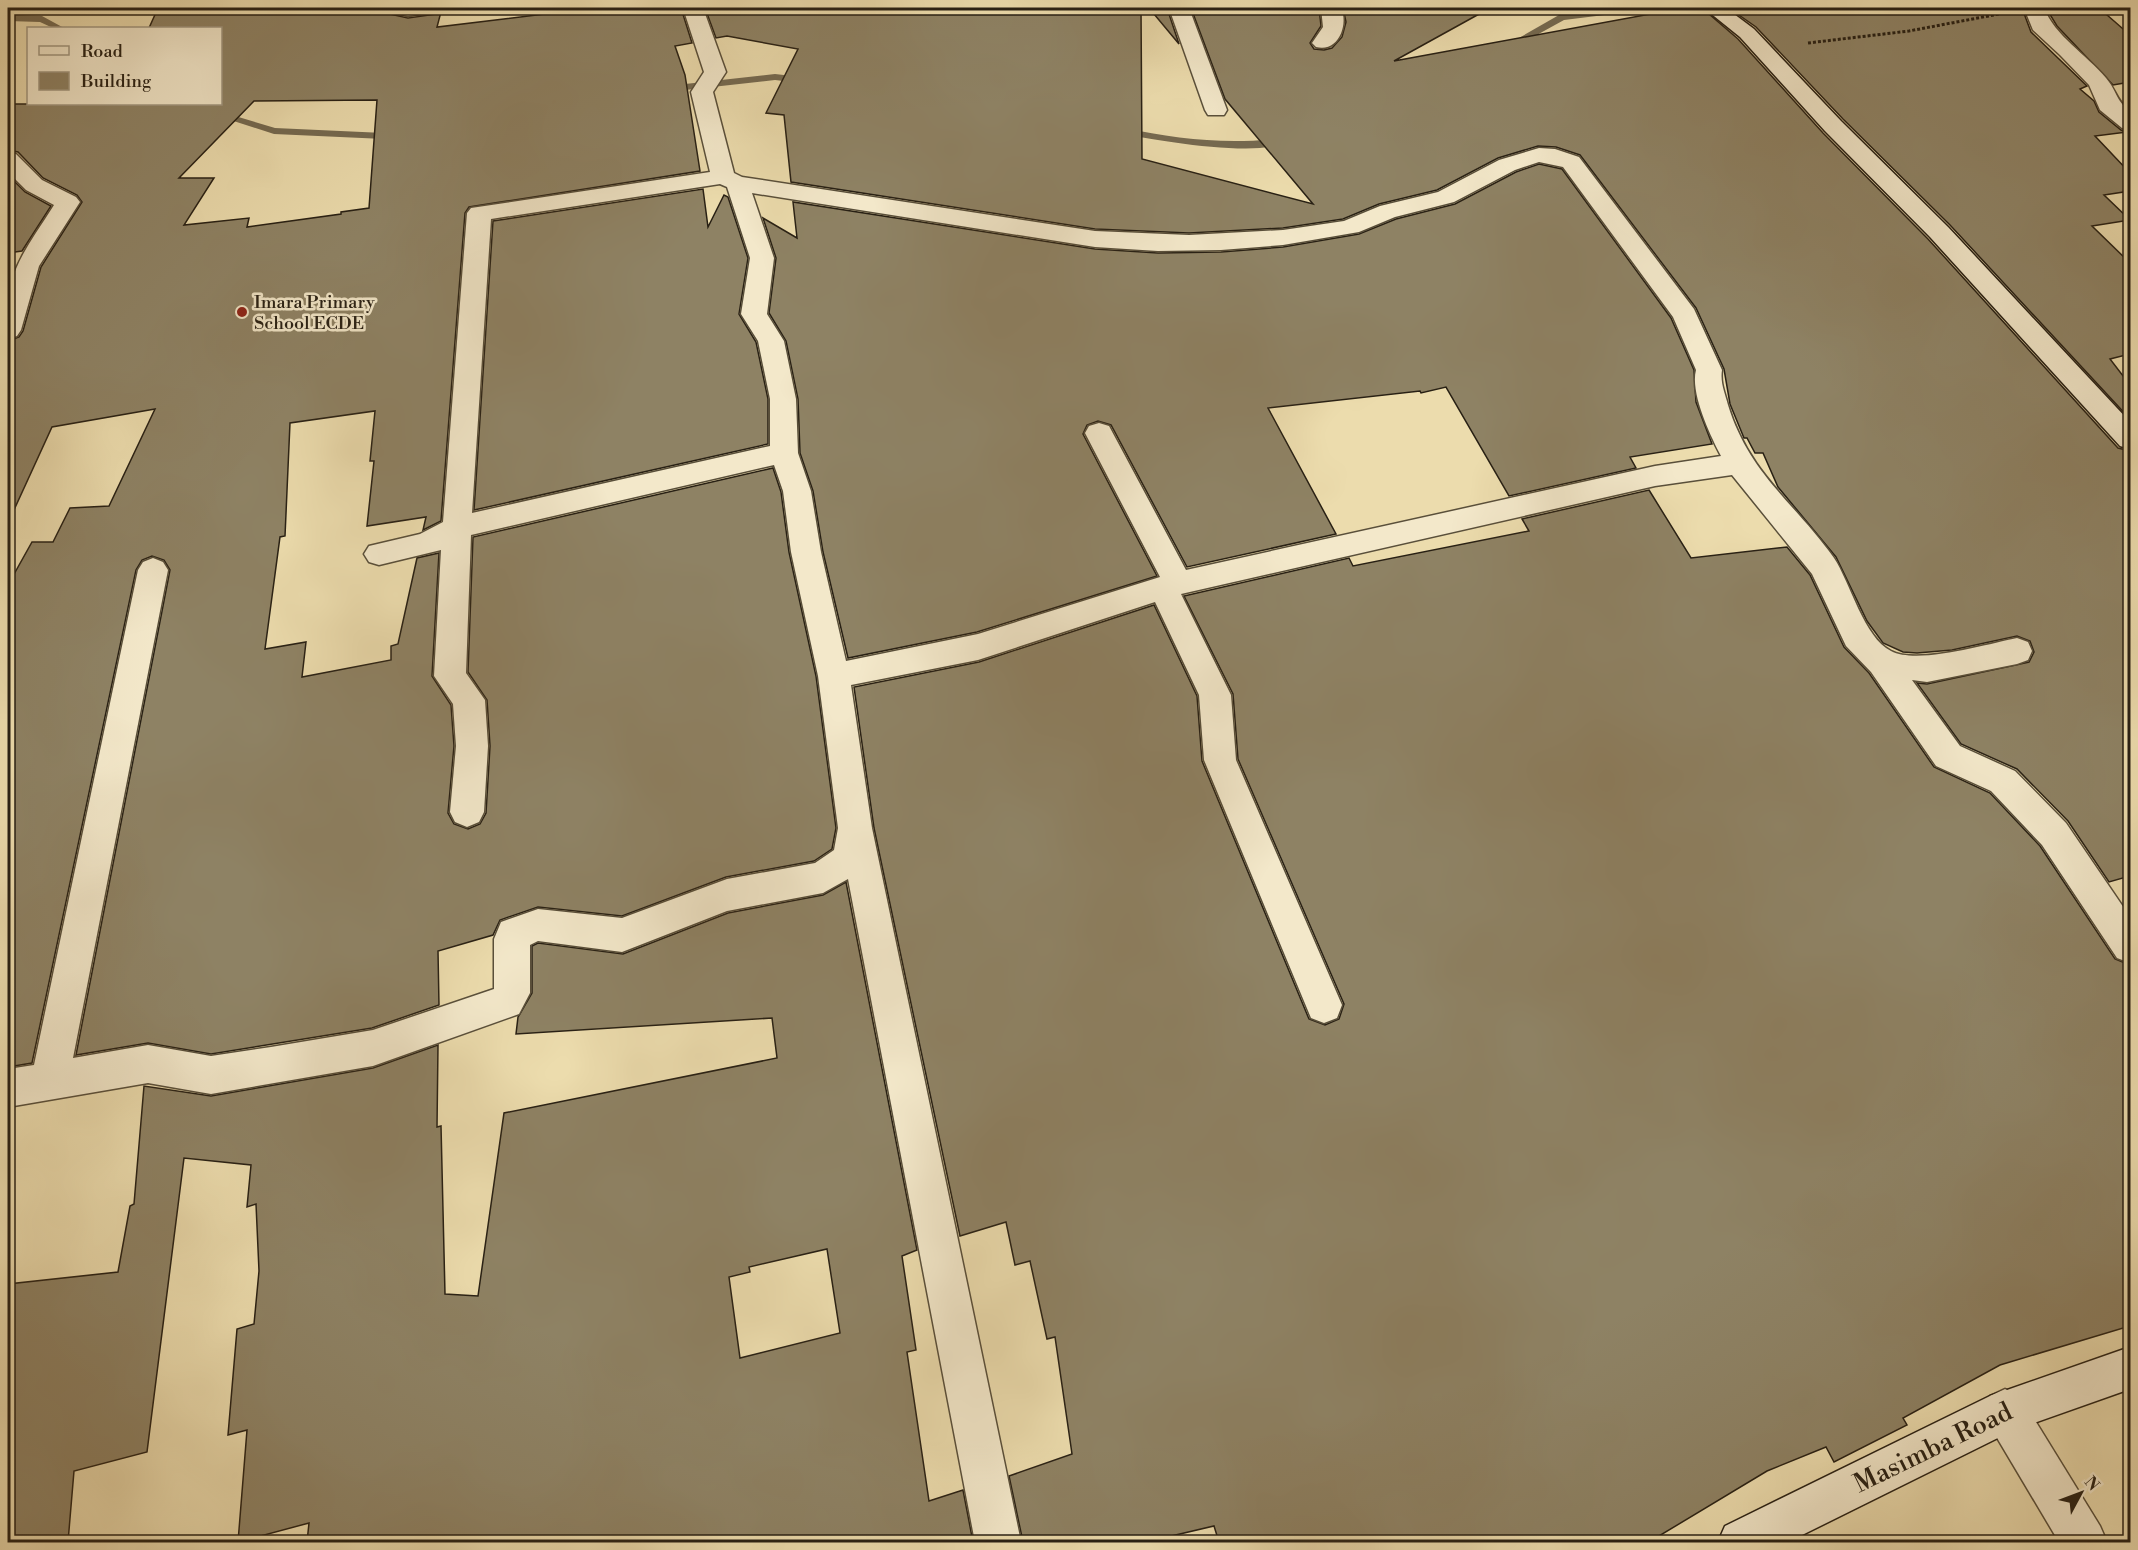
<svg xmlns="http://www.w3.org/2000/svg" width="2138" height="1550" viewBox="0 0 2138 1550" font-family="'Libre Bodoni',serif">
<rect width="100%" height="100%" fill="#ecdcad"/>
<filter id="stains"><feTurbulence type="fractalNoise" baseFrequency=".00333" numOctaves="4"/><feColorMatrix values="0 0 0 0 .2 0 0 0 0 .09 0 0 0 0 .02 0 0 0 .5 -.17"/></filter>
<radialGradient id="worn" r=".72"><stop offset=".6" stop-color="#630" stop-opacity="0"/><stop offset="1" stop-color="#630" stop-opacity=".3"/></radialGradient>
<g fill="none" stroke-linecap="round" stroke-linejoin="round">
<g fill="#756a51" fill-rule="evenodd">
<polygon points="1618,8 1642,8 1637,11 1564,20 1513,48 1505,46 1559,15"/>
<polygon points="8,15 42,16 64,28 53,28 40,22 8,21"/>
<polygon points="775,74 801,77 806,80 801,83 775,80 667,92 662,89 667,86"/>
<polygon points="181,104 195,104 275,128 384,133 395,131 400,134 384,139 274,134"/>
<path d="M1124,128c53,11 104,17 158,10l5,3c-23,18 -136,-1 -167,-8v-4z"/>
</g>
</g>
<g fill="#8e8264" stroke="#282014" stroke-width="1.5" fill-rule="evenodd">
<path d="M158,8h227l5,6 18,4 28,-4 6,-6 -5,19 157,-19h87l11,35 -17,3 10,29 15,96 -231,36 -4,6 -24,308 -18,9 3,-13 -59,9 7,-65h-4l5,-50 -85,12 -5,113 -5,1 -15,112 41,-7 -4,35 89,-17v-14l7,-2 19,-86 22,-5 -7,123 19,29 3,41 -6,67 6,11 14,5 12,-5 6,-11 4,-67 -3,-46 -19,-28 5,-135 300,-69 8,24 8,60 27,124 20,152 -4,21 -18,12 -88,16 -104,39 -84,-9 -38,13 -7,15 -55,16 1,54 -67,23 -161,26 -63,-11 -72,12 94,-485 -6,-10 -12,-4 -10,4 -6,10 -104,493 -24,4v-482l24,-43h21l17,-34 39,-2 46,-97 -103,18 -44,96v-174l3,-9 8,-3 4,-6 18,-64 41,-65 -5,-7 -34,-17 -25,-26 -10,-2v-46h212v-76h-71zM377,100l-8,108 -28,4v2l-94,13 2,-9 -65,7 30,-47h-35l75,-77z"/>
<polygon points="705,8 1141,8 1142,159 1313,204 1225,99 1191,8 1319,8 1321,26 1310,43 1314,49 1324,50 1332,48 1342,37 1346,22 1343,8 1490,8 1394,61 1683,8 1702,8 1738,39 1823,133 1928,239 2118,448 2130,451 2130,876 2109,882 2068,821 2017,769 1961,744 1917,683 1927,684 2029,662 2034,652 2030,641 2017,636 1952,650 1917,653 1903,652 1883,643 1867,621 1836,557 1778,487 1763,453 1755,453 1747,438 1744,438 1730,404 1724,369 1696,308 1580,155 1556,147 1538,146 1498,158 1437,190 1379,204 1343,219 1283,228 1189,233 1095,229 791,182 784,115 766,113 798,49 727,36 716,38"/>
<polygon points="1149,8 1167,8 1179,44"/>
<polygon points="1729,8 2022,8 2031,32 2087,86 2080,89 2094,101 2099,112 2121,130 2127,132 2095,136 2130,173 2130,191 2104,195 2130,220 2092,226 2130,263 2130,354 2110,359 2130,385 2130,419 1950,225 1843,119 1756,27"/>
<polygon points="2046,8 2099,8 2130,35 2130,82 2113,85 2057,26"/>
<polygon points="1539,164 1562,169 1671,318 1694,370 1696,402 1712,444 1630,457 1636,468 1509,496 1446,387 1421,393 1420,391 1268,408 1336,534 1187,567 1111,425 1098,421 1087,425 1083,434 1157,576 977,632 848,658 823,552 813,491 800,453 798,399 786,341 769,313 776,258 763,218 797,238 793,202 1095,249 1158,253 1221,252 1283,247 1359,234 1396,219 1455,204 1516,172"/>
<polygon points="8,175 25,192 51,206 22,251 8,253"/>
<polygon points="703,189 708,227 724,195 728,197 748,258 739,314 756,342 768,399 768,444 474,510 493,221"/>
<polygon points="1649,490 1691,558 1787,547 1810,575 1844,647 1869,673 1934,767 1990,793 2040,846 2115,959 2130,965 2130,1326 2000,1365 1903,1418 1907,1425 1834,1462 1826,1447 1767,1471 1649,1542 1219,1542 1214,1526 1146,1542 1023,1542 1009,1476 1072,1454 1055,1337 1047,1339 1030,1261 1015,1265 1006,1222 960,1236 874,828 854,687 979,662 1154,605 1197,696 1202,761 1309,1019 1325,1025 1339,1019 1344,1004 1238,759 1233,694 1184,596 1349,558 1353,566 1529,531 1522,519"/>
<path d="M846,882l71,368 -15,6 14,94 -9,2 22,149 34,-11 10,52h-666l2,-19 -71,19 9,-112 -19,5 9,-106 17,-5 5,-53 -3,-67 -9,3 4,-42 -67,-7 -37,294 -73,19 -6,71h-60v-258l110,-12 12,-66 4,-2 10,-118 67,10 162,-28 65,-23 -1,82 4,-1 4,168 33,2 26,-183 273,-55 -5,-40 -256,16 2,-17 14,-24v-47l6,-3 85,11 105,-41 95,-18zM827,1249l13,84 -100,25 -11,-81 21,-5 -1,-5z"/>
</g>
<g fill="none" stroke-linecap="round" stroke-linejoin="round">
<defs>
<g id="street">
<polygon points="387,8 439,8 436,12 408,16 390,12"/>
<path d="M683,8h20l23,64 -13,20 21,81 8,4 353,54 94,4 94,-5 61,-9 36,-15 58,-14 61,-32 40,-12 16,1 24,8 115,152 28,61c-2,13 3,23 6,35 21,69 67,98 106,153 16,24 30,80 57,93 26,14 96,-7 126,-13l11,4 4,9 -4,9 -11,4 -90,18 -15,-2 48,66 55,25 51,52 64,94v46l-13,-5 -75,-113 -51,-54 -55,-25 -65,-94 -25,-26 -34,-72 -80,-99 -77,11 -474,108 50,101 5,65 106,245 -5,13 -13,5 -13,-5 -107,-258 -5,-65 -44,-93 -177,58 -127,25 21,143 149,714h-46l-127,-663 -25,14 -96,18 -105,41 -84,-11 -8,4v48l-11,21 -146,52 -162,28 -63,-11 -140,24v-38l26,-4 104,-495 5,-8 10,-4 10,4 5,8 -95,488 75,-13 63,11 60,-9 102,-17 121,-41v-50l7,-17 37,-13 84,9 105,-39 88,-16 19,-13 4,-22 -20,-152 -27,-124 -8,-61 -9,-26 -303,70 -5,138 19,27 3,46 -4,66 -5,10 -12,5 -12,-5 -5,-10 6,-66 -3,-42 -19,-28 7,-126 -62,15 -10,-3 -5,-8 5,-8 51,-12 23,-12 24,-309 4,-5 239,-36 -19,-80 13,-20zM1539,162l24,5 110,150 23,53c-6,23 14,65 25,86l-66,10 -469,104 -77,-144 -10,-3 -10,3 -4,7 75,144 -182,57 -132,27 -25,-109 -10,-61 -13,-38 -2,-54 -12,-58 -17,-27 7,-56 -22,-65 343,54 63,4 63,-1 62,-5 76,-13 36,-15 59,-15 61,-32zM720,184l7,3 23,71 -9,56 17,27 12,58v47l-298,67 19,-294z"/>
<polygon points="1169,8 1189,8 1227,110 1224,115 1208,115 1205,110"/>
<path d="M1321,8h20c8,17 -3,45 -25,39l-4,-4 11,-16z"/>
<path d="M2024,8h20c11,28 42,46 62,70 11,13 9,21 24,34v18l-8,-2 -22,-18 -11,-25 -29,-30 -27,-25z"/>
<path d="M8,152l8,2 26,26 34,17 4,5 -41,64 -18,64 -4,6 -9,3c-7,-62 15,-85 46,-134l-28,-15 -18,-18z"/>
<polygon points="2005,1389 2020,1396 2100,1526 2107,1542 2059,1542 1990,1426 1983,1411 1990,1396"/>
</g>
<g id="secondary">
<polygon points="1704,8 1726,8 1754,29 1841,121 1948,227 2130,422 2130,449 2120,446 1930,237 1825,131 1740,37"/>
<polygon points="2130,1347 2130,1389 2014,1430 1788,1542 1718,1542 1725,1526 1990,1396"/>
</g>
</defs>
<use href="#street" stroke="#594f3a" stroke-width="3"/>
<use href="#secondary" stroke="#282014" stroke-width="3"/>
<polyline stroke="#282014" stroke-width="3" stroke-dasharray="3 2" stroke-linecap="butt" points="1808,43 1909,31 1999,14"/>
<use href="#street" fill="#f3e8ca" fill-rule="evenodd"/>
<use href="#secondary" fill="#f3e8ca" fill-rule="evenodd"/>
</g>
<circle fill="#8f2418" stroke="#f3e8ca" stroke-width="2" cx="242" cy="312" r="6"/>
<g text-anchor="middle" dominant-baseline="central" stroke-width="5" stroke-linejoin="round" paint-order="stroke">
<g font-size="18" fill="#282014" stroke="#f3e8ca" text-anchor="start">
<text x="254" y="302">Imara Primary<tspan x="254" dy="21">School ECDE</tspan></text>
</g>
<g font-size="26" fill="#282014" stroke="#f3e8ca">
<text transform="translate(1933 1448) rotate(-26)">Masimba Road</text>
</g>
</g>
<rect width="2138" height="1550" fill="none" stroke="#ecdcad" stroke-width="30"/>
<rect x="9" y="9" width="2120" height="1532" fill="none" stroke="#282014" stroke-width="3"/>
<rect x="15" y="15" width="2108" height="1520" fill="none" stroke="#282014" stroke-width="1.5"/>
<rect x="27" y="27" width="195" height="78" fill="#f3e8ca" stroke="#a29881" stroke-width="1.5"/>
<rect x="39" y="46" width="30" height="9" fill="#f3e8ca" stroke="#a29881" stroke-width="1.5"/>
<text x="81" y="57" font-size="18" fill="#282014">Road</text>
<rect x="39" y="72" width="30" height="18" fill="#8e8264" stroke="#a29881" stroke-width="1.5"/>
<text x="81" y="87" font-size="18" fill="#282014">Building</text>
<g transform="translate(2081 1493) rotate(49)" stroke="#f3e8ca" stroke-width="4.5" paint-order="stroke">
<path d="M0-4.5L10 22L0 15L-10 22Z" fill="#282014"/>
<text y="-9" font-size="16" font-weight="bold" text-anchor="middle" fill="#282014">N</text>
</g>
<rect width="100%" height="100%" filter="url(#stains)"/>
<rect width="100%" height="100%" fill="url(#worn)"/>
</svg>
